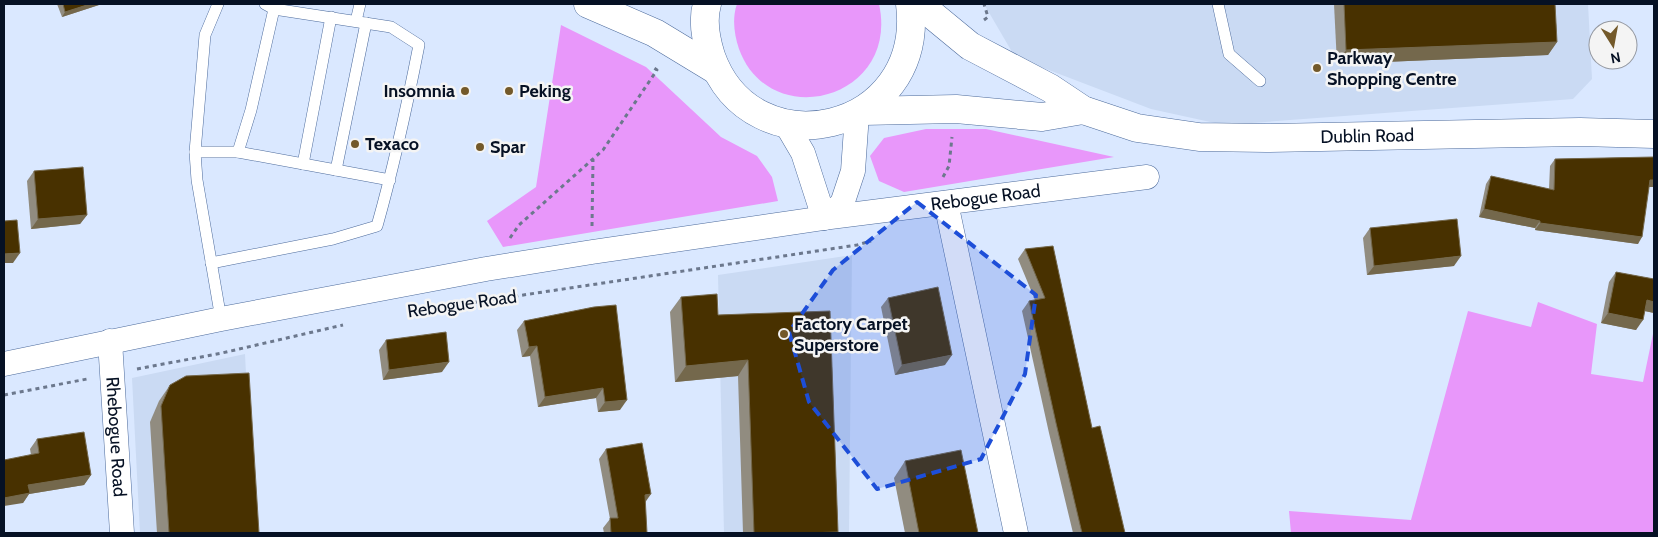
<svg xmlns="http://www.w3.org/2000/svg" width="1658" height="537" viewBox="0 0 1658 537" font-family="Cabin,sans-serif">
<rect width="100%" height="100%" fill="#dae8ff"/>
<g fill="#cadaf3">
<polygon points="984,4 1588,4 1592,79 1573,99 1224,125 1151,109 1015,57"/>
<polygon points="852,255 849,533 724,533 718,275"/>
<polygon points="245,354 254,533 140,533 132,378"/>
</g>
<g fill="#e897fa">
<path d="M737,4h142c21,95 -109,130 -140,45 -5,-15 -7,-31 -2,-45z"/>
<polygon points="561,25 646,67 721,137 757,156 772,177 778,201 503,247 487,221 536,187"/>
<polygon points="926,129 986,129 1114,157 904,192 879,181 870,156 884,138"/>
<polygon points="1538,302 1597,324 1591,374 1643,382 1654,329 1654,533 1291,533 1289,511 1411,520 1468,311 1531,327"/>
</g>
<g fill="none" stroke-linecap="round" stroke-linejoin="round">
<defs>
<g id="lane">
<polyline points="218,4 205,35 195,152 197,180 221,319"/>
<polyline points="1218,4 1229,54 1260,81"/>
<polyline points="356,21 360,4"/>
<polyline points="195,152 238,152 251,110 274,9 265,4"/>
<polyline points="238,152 390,180"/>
<polyline points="303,164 331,17"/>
<polyline points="336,170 366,23"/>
<path d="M211,263l122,-24 44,-13c17,-60 30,-120 42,-181l-28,-18 -117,-18"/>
</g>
<g id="street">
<polyline points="786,124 803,153 824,218 842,204 853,171 857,114"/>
<polyline points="946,203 1016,533"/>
<path id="s1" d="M110,341l12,192"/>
<path id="s2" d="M4,364l217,-45 265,-50 106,-17 232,-34 323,-41"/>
</g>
<g id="secondary">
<polyline points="588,4 655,33 716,70"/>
<path d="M707,4c-5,17 -1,36 4,52 41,116 215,78 199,-52"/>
<path id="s3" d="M919,4l51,42 80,42 33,22 54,18 62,9 67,1 314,-6 74,2"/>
<polyline points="863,111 956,109 1042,117 1083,110"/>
</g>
</defs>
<use href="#lane" stroke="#4d6b9c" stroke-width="12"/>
<use href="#street" stroke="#4d6b9c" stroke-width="25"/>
<use href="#secondary" stroke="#4d6b9c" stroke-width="29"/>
<g stroke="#6c788d" stroke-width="3" stroke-dasharray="4 4" stroke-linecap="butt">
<polyline points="984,20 988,17 984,4"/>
<polyline points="943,177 949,166 952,137"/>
<polyline points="592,226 593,160"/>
<polyline points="510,238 519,225 603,150 657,70 654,68"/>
<polyline points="443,307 857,245 871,241"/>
<polyline points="137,369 222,353 343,325"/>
<polyline points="4,395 87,379"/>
</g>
<use href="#lane" stroke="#fff" stroke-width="11"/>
<use href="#street" stroke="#fff" stroke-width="24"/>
<use href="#secondary" stroke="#fff" stroke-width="28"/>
</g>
<g fill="#918c80">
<polygon points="57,4 102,4 62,17"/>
<polygon points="1334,4 1555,4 1557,42 1548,55 1337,64"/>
<polygon points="1654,157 1654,187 1649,187 1638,244 1535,230 1535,228 1479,217 1486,184 1491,176 1549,189 1550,166 1555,159"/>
<polygon points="34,171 87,215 80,224 31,229 27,181"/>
<polygon points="1370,228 1454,266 1367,275 1363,238"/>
<polygon points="1053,246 1092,428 1125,533 1073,533 1049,433 1022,311 1029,301 1035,300 1018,259 1025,249"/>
<polygon points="1616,272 1654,279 1654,313 1645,311 1636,330 1601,323 1609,282"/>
<polygon points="681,297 718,315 830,311 838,532 837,533 743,533 738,376 675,382 670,312"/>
<polygon points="888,298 945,365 895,375 881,307"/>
<polygon points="594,307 620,410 598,412 596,398 538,407 530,356 522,357 517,330 524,321"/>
<polygon points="386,340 442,372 383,380 379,350"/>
<polygon points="170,385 259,533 157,533 150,422 159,401"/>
<polygon points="37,439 91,475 84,485 29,494 23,503 31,455 30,449"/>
<polygon points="606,449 647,533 604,533 603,528 610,519 599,459"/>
<polygon points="905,461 978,533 905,533 894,478"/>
</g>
<g fill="#74684c">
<polygon points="90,4 102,4 62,17 65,12"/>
<polygon points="1557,42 1548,55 1337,64 1346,50"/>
<polygon points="1650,180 1654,180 1654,187 1645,187"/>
<polygon points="1484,209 1540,221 1535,228 1479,217"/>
<polygon points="87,215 80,224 31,229 38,219"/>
<polygon points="1540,223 1642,237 1638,244 1535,230"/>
<polygon points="20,253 13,263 4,263 4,254"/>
<polygon points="1461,256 1454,266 1367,275 1374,266"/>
<polygon points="1647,300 1654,302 1654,313 1640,310"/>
<polygon points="1608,313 1643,320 1636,330 1601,323"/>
<polygon points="537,346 530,356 522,357 529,347"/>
<polygon points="952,355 945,365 895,375 902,365"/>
<polygon points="748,360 738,376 675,382 686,366"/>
<polygon points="449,362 442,372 383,380 389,370"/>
<polygon points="603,388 596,398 538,407 545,397"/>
<polygon points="627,400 620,410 598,412 605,402"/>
<polygon points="91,475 84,485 29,494 23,503 4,506 4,498 28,485"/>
<polygon points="651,494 644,504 645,495"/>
<polygon points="838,532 837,533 806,533"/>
</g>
<g fill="#483100" stroke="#74684c">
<polygon points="63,4 90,4 65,12"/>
<polygon points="1344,4 1555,4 1557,42 1346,50"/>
<polygon points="1654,157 1654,180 1650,180 1642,237 1540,223 1540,221 1484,209 1491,176 1554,190 1555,159"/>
<polygon points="83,167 87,215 38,219 34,171"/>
<polygon points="1457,219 1461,256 1374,266 1370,228"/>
<polygon points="17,220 20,253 4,254 4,221"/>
<polygon points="1053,246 1092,428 1100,426 1125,533 1082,533 1056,423 1029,301 1045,298 1025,249"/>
<polygon points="1616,272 1654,279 1654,302 1647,300 1643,320 1608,313"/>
<polygon points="938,287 952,355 902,365 888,298"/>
<polygon points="717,294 718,315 830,311 838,532 806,533 754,533 748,360 686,366 681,297"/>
<polygon points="616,305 627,400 605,402 603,388 545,397 537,346 529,347 524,321 594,307"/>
<polygon points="446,332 449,362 389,370 386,340"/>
<polygon points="249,373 259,533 169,533 161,406 170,385 186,376"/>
<polygon points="84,432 91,475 28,485 30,493 4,498 4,460 39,453 37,439"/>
<polygon points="642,443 651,494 645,495 647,533 611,533 610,518 618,518 606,449"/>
<polygon points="961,450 978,533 919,533 905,461"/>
</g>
<path fill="#1d4ed8" fill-opacity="0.2" stroke="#1d4ed8" stroke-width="4" stroke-dasharray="10 6" stroke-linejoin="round" d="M917,202l119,93 -11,79 -44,85 -104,30 -68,-87 -20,-70 44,-62z"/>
<g fill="#73592a" stroke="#f4f4f4" stroke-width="2">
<circle cx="1317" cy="68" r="5"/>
<circle cx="465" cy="91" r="5"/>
<circle cx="509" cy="91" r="5"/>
<circle cx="355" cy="144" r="5"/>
<circle cx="480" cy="147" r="5"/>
<circle cx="784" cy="334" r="5"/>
</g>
<g text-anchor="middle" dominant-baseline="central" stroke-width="5" stroke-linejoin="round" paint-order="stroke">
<g font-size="18" font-weight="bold" fill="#061124" stroke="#f4f4f4" text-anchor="start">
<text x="1327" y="58">Parkway<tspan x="1327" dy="21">Shopping Centre</tspan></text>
<text x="455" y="91" text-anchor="end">Insomnia</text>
<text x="519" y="91">Peking</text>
<text x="365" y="144">Texaco</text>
<text x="490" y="147">Spar</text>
<text x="794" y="324">Factory Carpet<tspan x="794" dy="21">Superstore</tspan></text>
</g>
<g font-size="18" fill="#061124" stroke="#f4f4f4">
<text stroke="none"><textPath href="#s3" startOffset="484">Dublin Road</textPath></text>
<text stroke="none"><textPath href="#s2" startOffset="996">Rebogue Road</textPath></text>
<text transform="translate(462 304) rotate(-8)">Rebogue Road</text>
<text stroke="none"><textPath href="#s1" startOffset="96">Rhebogue Road</textPath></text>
</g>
</g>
<rect width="1658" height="537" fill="none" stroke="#061124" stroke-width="10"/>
<g transform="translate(1613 45) rotate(169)"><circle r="24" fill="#f4f4f4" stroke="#9599a1"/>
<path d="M0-4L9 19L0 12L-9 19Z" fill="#73592a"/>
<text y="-8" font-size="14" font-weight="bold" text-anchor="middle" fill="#061124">N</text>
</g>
</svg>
